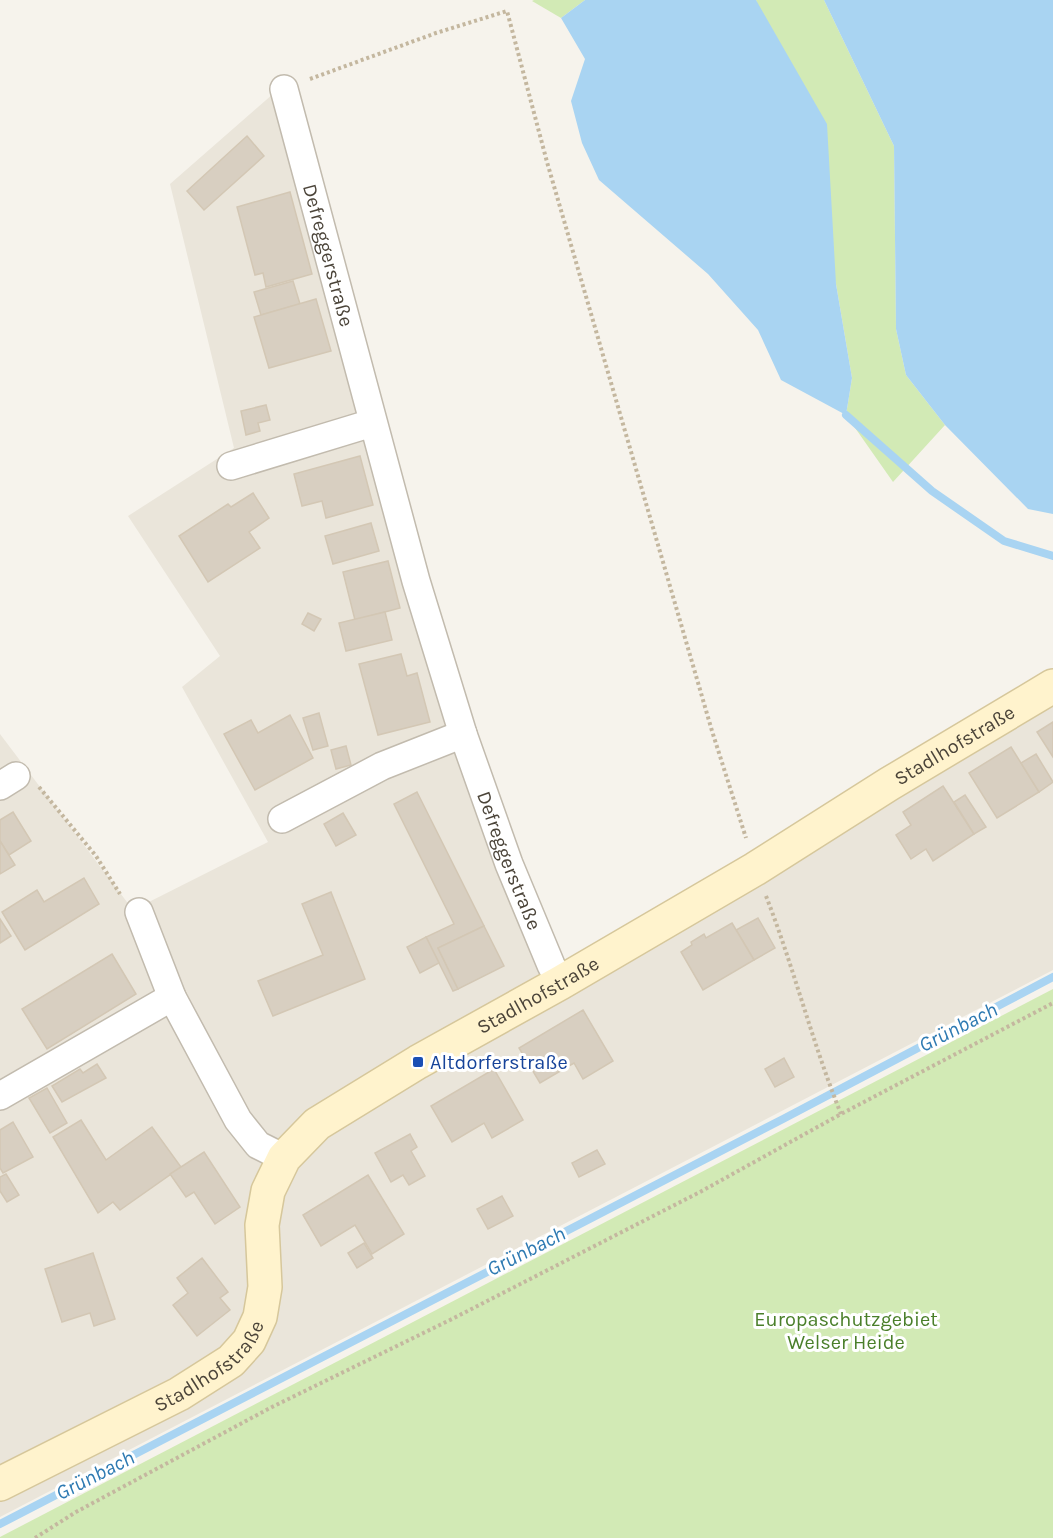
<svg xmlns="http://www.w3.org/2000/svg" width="1053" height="1538" viewBox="0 0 1053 1538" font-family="Karla,sans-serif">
<rect width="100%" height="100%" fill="#f6f3ec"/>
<polygon fill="#eae5da" points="273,94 474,745 529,897 577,992 1053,706 1053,970 0,1517 0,734 133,910 268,842 182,687 220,656 128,516 234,448 170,184"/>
<g fill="#d2eab5">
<polygon points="534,0 585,0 561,18 532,1"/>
<polygon points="756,0 824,0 894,146 896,329 906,375 945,425 893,482 846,415 852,378 836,284"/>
<polygon points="1053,989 1053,1538 0,1538 0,1537"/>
</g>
<g fill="#a9d4f2">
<polygon points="585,0 756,0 827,124 836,284 852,378 846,415 781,380 758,330 708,274 599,180 582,143 571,101 585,59 561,18"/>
<polygon points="824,0 1053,0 1053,514 1028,509 945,425 906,375 896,329 894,146"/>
</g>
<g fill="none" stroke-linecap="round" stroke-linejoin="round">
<g stroke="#a9d4f2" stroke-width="8">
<polyline points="846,415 932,491 1004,541 1053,556"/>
<polyline points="0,1524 783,1119 1053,977"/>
</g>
</g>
<g fill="#d8cfc1" stroke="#d3c7b4" stroke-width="1.5">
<polygon points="247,136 264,156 204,210 187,191"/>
<polygon points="290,192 312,274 266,287 263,273 255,275 237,207"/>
<polygon points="293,281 300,304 261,315 254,292"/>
<polygon points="316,299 331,351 269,368 254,317"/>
<polygon points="266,405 270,420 258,423 260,431 246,435 241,411"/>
<polygon points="360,456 373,505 326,518 322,501 302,506 294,474"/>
<polygon points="253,493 269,518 249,532 260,548 208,582 179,536 228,504 231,507"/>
<polygon points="371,523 379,551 333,564 325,536"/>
<polygon points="388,561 400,608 355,620 343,572"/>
<polygon points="385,612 392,640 346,651 339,623"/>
<polygon points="308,613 321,619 314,631 302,624"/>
<polygon points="401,654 407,676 417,673 430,722 378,735 359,664"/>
<polygon points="319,713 328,746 313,750 303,718"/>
<polygon points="290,715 313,758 255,790 224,734 251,720 258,733"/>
<polygon points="1053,722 1053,757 1037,732"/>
<polygon points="346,746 351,765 336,769 331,750"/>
<polygon points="1011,747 1039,792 997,818 969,773"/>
<polygon points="1036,754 1053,782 1039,792 1021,763"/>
<polygon points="943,786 974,834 933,861 926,849 911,859 896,835 911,825 903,812"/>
<polygon points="417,792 484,926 438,948 458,989 453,991 426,937 454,924 394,804"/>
<polygon points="965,795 986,827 974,834 954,802"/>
<polygon points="13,812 31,841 9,855 0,841 0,820"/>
<polygon points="343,813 356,835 336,846 324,824"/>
<polygon points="0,841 15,865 0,874"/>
<polygon points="84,878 99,904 25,950 2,912 37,890 44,902"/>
<polygon points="331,892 365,979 273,1016 258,981 323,955 302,904"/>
<polygon points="758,918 775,948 754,960 736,930"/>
<polygon points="0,919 11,936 0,943"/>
<polygon points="732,923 754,960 703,990 681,952 692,945 691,942 704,934 706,938"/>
<polygon points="484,926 504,966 458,989 438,948"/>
<polygon points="426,937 439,963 420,973 407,947"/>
<polygon points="112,954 136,994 47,1049 22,1009"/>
<polygon points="583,1010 613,1061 583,1079 574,1063 540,1083 519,1048"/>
<polygon points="784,1058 794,1077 775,1087 765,1069"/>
<polygon points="97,1064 106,1078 62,1102 52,1086 80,1069 83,1073"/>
<polygon points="494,1069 523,1120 492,1138 484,1123 452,1142 431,1106"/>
<polygon points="47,1088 67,1123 50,1133 29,1098"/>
<polygon points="81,1120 106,1160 152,1127 181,1167 120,1210 113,1202 98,1213 53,1137"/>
<polygon points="13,1122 33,1157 3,1173 0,1168 0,1130"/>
<polygon points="410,1134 417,1147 411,1151 425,1176 409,1185 403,1175 391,1182 375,1153"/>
<polygon points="597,1150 605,1164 579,1177 572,1163"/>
<polygon points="204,1152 240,1207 215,1224 194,1192 186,1197 170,1174"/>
<polygon points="6,1174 19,1195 7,1202 0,1191 0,1177"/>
<polygon points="368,1175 404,1234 372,1254 355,1225 321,1246 303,1215"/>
<polygon points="502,1196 513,1216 488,1229 477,1209"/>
<polygon points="364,1243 373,1258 357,1268 348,1253"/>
<polygon points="93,1253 115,1319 94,1326 90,1313 62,1322 45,1269"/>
<polygon points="202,1258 228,1292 220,1298 230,1310 197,1336 173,1305 188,1293 177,1278"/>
</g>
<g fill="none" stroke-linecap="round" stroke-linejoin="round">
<defs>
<g id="street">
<path id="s1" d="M284,89l132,492 47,153 46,130 42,101 9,18"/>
<polyline points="231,466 372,423"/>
<polyline points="0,786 16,776"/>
<polyline points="282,819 382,766 463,734"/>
<polyline points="139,912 172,997 238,1120 258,1145 284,1158"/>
<polyline points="0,1096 172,997"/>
</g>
<g id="secondary">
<path id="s2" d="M0,1484l179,-90 52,-33 18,-20 11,-24 5,-30 -3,-62 6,-34 16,-33 33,-34 101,-62 142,-79 195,-114 134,-85 164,-98"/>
</g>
</defs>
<use href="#street" stroke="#c2bbae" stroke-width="30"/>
<use href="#secondary" stroke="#d6c79b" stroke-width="36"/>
<g stroke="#c4b79f" stroke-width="4" stroke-dasharray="3 3" stroke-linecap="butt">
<polyline points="310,79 436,33 507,11 547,162 712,731 746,838"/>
<polyline points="39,787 96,856 120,894"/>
<path d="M766,896c28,72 46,146 75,218"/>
<polyline points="35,1538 76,1512 272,1407 452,1319 700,1192 841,1114 1053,1003"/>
</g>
<use href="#street" stroke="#fff" stroke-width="27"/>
<use href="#secondary" stroke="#fff3cd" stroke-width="33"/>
</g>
<rect fill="#1a4fb4" stroke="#fff" stroke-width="2" x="412" y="1056" width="12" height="12" rx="3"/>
<g text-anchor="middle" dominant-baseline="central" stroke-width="6" stroke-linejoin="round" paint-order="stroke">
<g font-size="20" fill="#4b4439" stroke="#fff">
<text stroke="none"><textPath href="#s1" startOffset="172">Defreggerstraße</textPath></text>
<text stroke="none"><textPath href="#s2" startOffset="1268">Stadlhofstraße</textPath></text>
<text stroke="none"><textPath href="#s1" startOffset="804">Defreggerstraße</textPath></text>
<text stroke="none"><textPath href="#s2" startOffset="782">Stadlhofstraße</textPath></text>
<text stroke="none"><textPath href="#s2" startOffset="242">Stadlhofstraße</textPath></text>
</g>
<g font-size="20" fill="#164399" stroke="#fff" text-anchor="start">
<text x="430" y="1062">Altdorferstraße</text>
</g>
<g font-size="20" fill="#4a7f2a" stroke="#fff">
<text x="846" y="1319">Europaschutzgebiet<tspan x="846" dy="23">Welser Heide</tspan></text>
</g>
<g font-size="21" font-style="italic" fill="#2e7ab2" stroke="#fff">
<text transform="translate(958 1027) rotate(-27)">Grünbach</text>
<text transform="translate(526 1251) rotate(-27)">Grünbach</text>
<text transform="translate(95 1475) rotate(-27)">Grünbach</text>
</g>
</g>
</svg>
